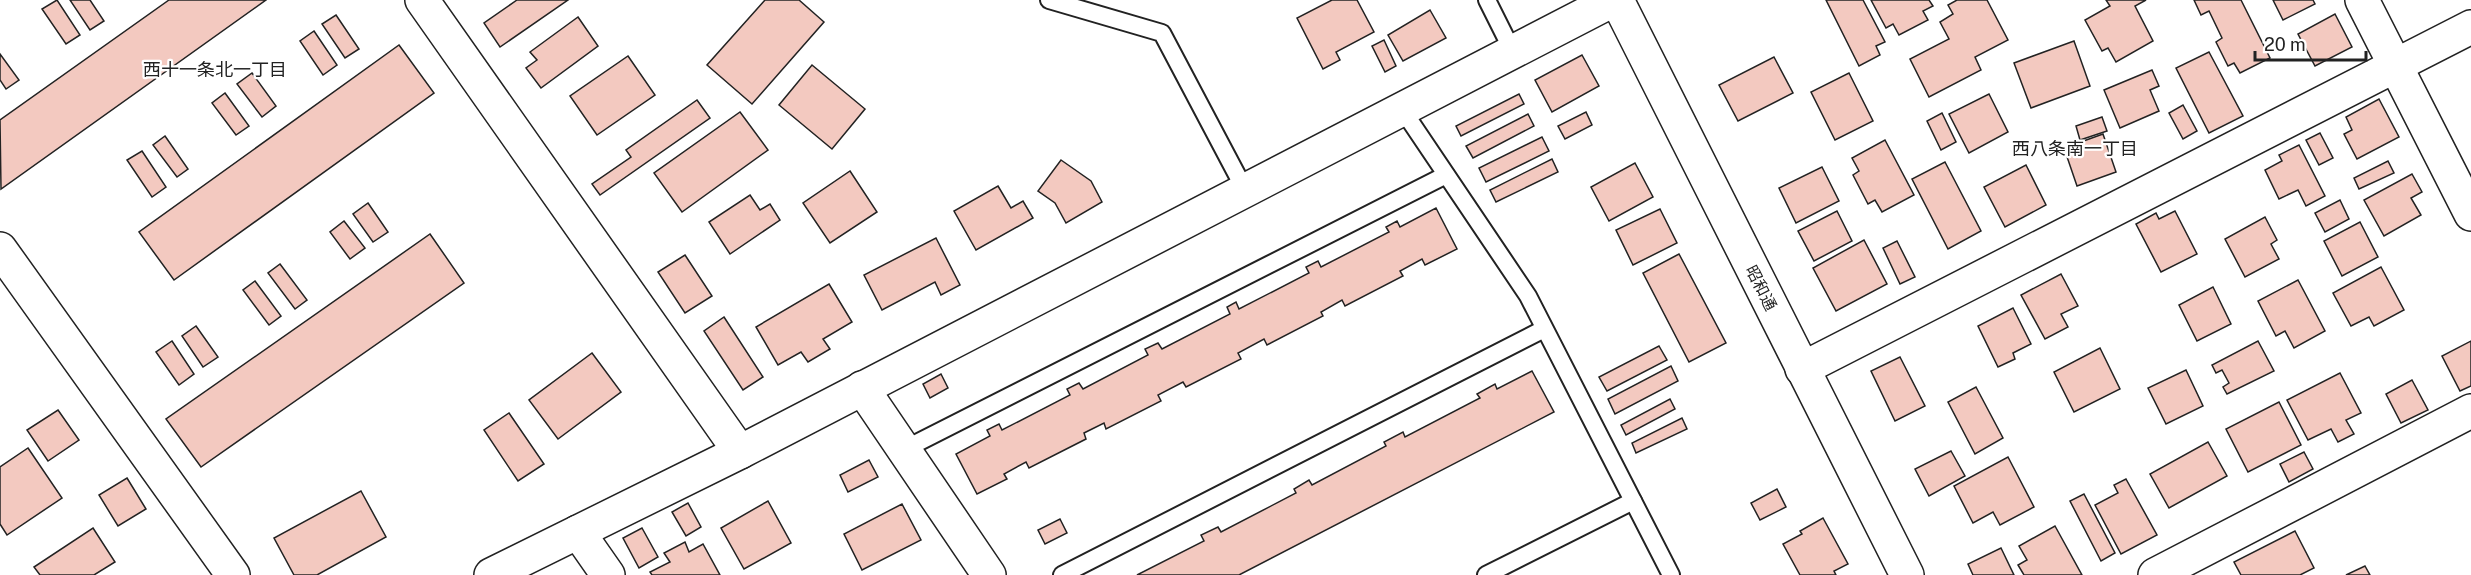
<svg xmlns="http://www.w3.org/2000/svg" width="2471" height="575" viewBox="0 0 2471 575" font-family="'Public Sans','Noto Sans JP',sans-serif">
<rect width="100%" height="100%" fill="#fff"/>
<g fill="#f3c9c0" stroke="#222" stroke-width="1.5">
<polygon points="57,0 80,35 66,44 42,9"/>
<polygon points="70,0 90,0 104,21 90,30"/>
<polygon points="169,0 266,0 1,189 0,120"/>
<polygon points="517,0 568,0 500,47 484,23"/>
<polygon points="765,0 799,0 824,22 752,104 707,65"/>
<polygon points="1332,0 1357,0 1374,32 1336,52 1340,60 1323,69 1297,18"/>
<polygon points="1826,0 1863,0 1885,42 1876,46 1880,55 1859,66"/>
<polygon points="1871,0 1929,0 1933,6 1923,11 1928,20 1899,35 1893,24 1886,28"/>
<polygon points="1957,0 1987,0 2008,40 1975,57 1981,70 1929,97 1910,59 1949,39 1940,22 1953,14 1948,5"/>
<polygon points="2106,0 2146,0 2135,6 2153,41 2116,62 2108,48 2102,51 2085,20 2110,6"/>
<polygon points="2194,0 2241,0 2270,58 2240,73 2234,63 2228,66 2216,42 2222,38 2209,11 2201,15"/>
<polygon points="2273,0 2313,0 2315,4 2283,20"/>
<polygon points="1430,10 1446,38 1403,61 1388,35"/>
<polygon points="2335,14 2352,47 2315,66 2298,34"/>
<polygon points="336,15 359,49 345,58 322,24"/>
<polygon points="578,17 598,46 541,88 526,68 537,60 530,52"/>
<polygon points="314,31 337,65 323,75 300,41"/>
<polygon points="1384,40 1396,66 1385,72 1372,46"/>
<polygon points="2074,41 2090,86 2031,108 2014,63"/>
<polygon points="399,45 434,93 174,280 139,232"/>
<polygon points="2209,52 2243,116 2209,133 2176,68"/>
<polygon points="0,54 19,80 6,89 0,80"/>
<polygon points="1582,55 1599,86 1552,112 1535,80"/>
<polygon points="628,56 655,95 597,135 570,96"/>
<polygon points="1774,57 1793,93 1738,121 1719,85"/>
<polygon points="812,65 865,109 832,149 779,105"/>
<polygon points="2152,70 2159,86 2150,90 2159,111 2120,128 2104,90"/>
<polygon points="252,73 276,106 262,117 237,84"/>
<polygon points="1849,73 1873,121 1835,140 1811,92"/>
<polygon points="225,93 249,126 236,135 212,103"/>
<polygon points="1519,94 1524,104 1461,136 1456,126"/>
<polygon points="1989,94 2008,132 1969,153 1949,114"/>
<polygon points="2379,99 2399,137 2357,159 2344,134 2352,130 2346,117"/>
<polygon points="697,100 710,118 600,195 592,184 631,157 626,150"/>
<polygon points="2183,105 2197,131 2183,139 2169,113"/>
<polygon points="740,112 768,150 682,212 654,173"/>
<polygon points="1586,112 1592,125 1565,139 1558,126"/>
<polygon points="1942,113 1956,142 1941,150 1927,121"/>
<polygon points="1528,114 1534,126 1473,158 1466,146"/>
<polygon points="2102,117 2107,131 2080,140 2076,126"/>
<polygon points="2320,133 2333,158 2319,165 2306,140"/>
<polygon points="2103,134 2116,172 2077,186 2064,148"/>
<polygon points="165,136 188,169 177,177 153,145"/>
<polygon points="1542,137 1549,151 1486,182 1479,168"/>
<polygon points="1885,140 1914,195 1882,212 1875,200 1868,204 1853,175 1859,171 1852,158"/>
<polygon points="2299,145 2325,196 2306,206 2298,190 2279,199 2265,170 2282,161 2279,155"/>
<polygon points="142,151 166,187 152,197 127,160"/>
<polygon points="1552,159 1558,172 1496,202 1490,190"/>
<polygon points="1061,160 1091,181 1102,202 1066,223 1055,203 1038,191"/>
<polygon points="2388,161 2394,173 2359,189 2354,178"/>
<polygon points="1945,162 1981,231 1948,249 1912,179"/>
<polygon points="1635,163 1653,197 1609,221 1591,187"/>
<polygon points="2026,165 2046,205 2005,227 1984,187"/>
<polygon points="1822,167 1839,201 1796,223 1779,188"/>
<polygon points="850,171 877,212 830,243 803,203"/>
<polygon points="2412,174 2422,192 2411,198 2421,215 2384,236 2364,200"/>
<polygon points="998,186 1011,208 1023,201 1033,218 976,250 954,211"/>
<polygon points="750,195 760,210 770,204 780,220 730,254 709,222"/>
<polygon points="2340,200 2349,219 2325,232 2315,213"/>
<polygon points="368,203 388,232 373,242 353,214"/>
<polygon points="1436,208 1457,249 1425,265 1422,259 1400,271 1403,276 1345,306 1342,300 1321,312 1323,316 1267,345 1264,339 1238,353 1241,359 1186,387 1183,382 1158,395 1161,401 1106,429 1104,423 1084,433 1086,439 1029,468 1026,462 1004,474 1007,479 977,494 956,454 990,436 987,430 999,424 1002,430 1070,395 1067,389 1079,383 1083,389 1148,355 1145,349 1158,343 1162,349 1230,314 1227,307 1236,302 1239,309 1309,273 1306,267 1318,261 1321,267 1389,232 1386,227 1397,221 1400,227"/>
<polygon points="1660,209 1677,243 1633,265 1616,230"/>
<polygon points="1837,211 1852,241 1814,261 1798,231"/>
<polygon points="2175,211 2197,254 2161,272 2136,224 2156,213 2159,219"/>
<polygon points="2265,217 2277,240 2271,244 2279,259 2245,277 2225,239"/>
<polygon points="344,221 365,248 350,259 330,232"/>
<polygon points="2360,222 2378,257 2342,276 2324,241"/>
<polygon points="430,234 464,283 201,467 166,419"/>
<polygon points="936,238 960,285 941,295 935,282 882,310 864,275"/>
<polygon points="1864,240 1887,284 1836,311 1813,268"/>
<polygon points="1897,241 1915,277 1900,284 1883,248"/>
<polygon points="1679,254 1726,343 1689,362 1643,273"/>
<polygon points="685,255 712,296 685,313 658,272"/>
<polygon points="280,264 307,300 295,309 268,273"/>
<polygon points="2381,267 2404,310 2374,326 2369,317 2351,326 2333,293"/>
<polygon points="2061,274 2078,306 2061,314 2068,327 2045,339 2021,295"/>
<polygon points="2298,280 2325,331 2294,348 2285,331 2276,336 2258,301"/>
<polygon points="255,281 281,316 269,325 243,290"/>
<polygon points="829,284 852,322 823,339 830,349 808,362 801,352 778,365 756,327"/>
<polygon points="2213,287 2231,324 2197,341 2179,305"/>
<polygon points="2013,308 2031,344 2013,353 2015,359 1998,367 1978,326"/>
<polygon points="724,317 763,377 743,390 704,331"/>
<polygon points="196,326 218,357 203,367 182,336"/>
<polygon points="172,341 194,374 179,385 156,352"/>
<polygon points="2258,341 2274,371 2227,394 2223,387 2229,383 2222,370 2216,373 2212,365"/>
<polygon points="2471,341 2471,386 2460,391 2442,356"/>
<polygon points="1659,346 1667,360 1607,391 1599,377"/>
<polygon points="2100,348 2120,389 2074,412 2054,372"/>
<polygon points="592,353 621,392 558,439 529,400"/>
<polygon points="1900,357 1925,406 1895,421 1871,371"/>
<polygon points="1671,366 1678,381 1615,414 1608,399"/>
<polygon points="2186,370 2203,406 2166,424 2148,388"/>
<polygon points="1532,371 1554,412 1239,575 1137,575 1204,541 1201,535 1218,527 1221,532 1296,493 1294,489 1309,480 1312,485 1386,446 1384,442 1403,432 1405,437 1480,398 1477,394 1495,384 1497,389"/>
<polygon points="2340,373 2361,413 2346,420 2354,434 2338,442 2331,429 2308,440 2287,400"/>
<polygon points="941,374 948,388 930,398 923,384"/>
<polygon points="2412,380 2428,410 2401,423 2386,394"/>
<polygon points="1976,387 2003,438 1975,454 1948,402"/>
<polygon points="1670,399 1675,409 1626,435 1621,425"/>
<polygon points="2279,402 2301,445 2248,472 2226,429"/>
<polygon points="58,410 79,440 48,461 27,430"/>
<polygon points="509,413 544,464 518,481 484,430"/>
<polygon points="1682,418 1687,429 1636,453 1632,443"/>
<polygon points="2208,442 2227,476 2169,508 2150,474"/>
<polygon points="28,448 62,498 7,535 0,524 0,467"/>
<polygon points="1951,451 1965,476 1929,496 1915,469"/>
<polygon points="2304,452 2313,469 2289,482 2280,464"/>
<polygon points="2008,457 2034,507 2000,525 1993,512 1973,523 1954,486"/>
<polygon points="869,460 878,477 848,492 840,475"/>
<polygon points="127,478 146,509 118,526 99,495"/>
<polygon points="2126,479 2157,535 2121,554 2095,505 2118,493 2114,485"/>
<polygon points="1777,489 1786,507 1760,520 1751,503"/>
<polygon points="361,491 386,537 317,575 294,575 274,538"/>
<polygon points="2084,494 2115,553 2101,561 2070,501"/>
<polygon points="768,501 791,543 744,569 721,528"/>
<polygon points="688,503 701,527 686,536 672,512"/>
<polygon points="902,504 921,540 862,570 844,534"/>
<polygon points="1823,518 1848,564 1834,571 1836,575 1800,575 1783,544 1802,534 1800,531"/>
<polygon points="1060,519 1067,533 1045,544 1038,530"/>
<polygon points="2055,526 2082,575 2024,575 2018,565 2027,560 2019,546"/>
<polygon points="93,528 115,562 94,575 40,575 34,567"/>
<polygon points="642,528 658,557 639,568 623,538"/>
<polygon points="2295,531 2314,568 2300,575 2241,575 2234,562"/>
<polygon points="685,542 689,552 703,544 720,575 652,575 650,572 670,562 664,553"/>
<polygon points="2001,548 2014,575 1973,575 1968,564"/>
<polygon points="2365,566 2370,575 2346,575"/>
</g>
<g fill="none" stroke-linecap="round" stroke-linejoin="round">
<defs>
<g id="service">
<polyline points="1049,0 1162,33 1245,190"/>
<polyline points="1487,0 1513,52"/>
<polyline points="1402,109 1528,296 1671,575"/>
<polyline points="903,450 1446,175"/>
<polyline points="1062,575 1544,329"/>
<polyline points="1486,575 1633,501"/>
</g>
<g id="minor">
<polyline points="2362,0 2471,214"/>
<polyline points="0,249 233,575"/>
<polyline points="1802,369 2471,27"/>
<polyline points="862,388 989,575"/>
<polyline points="578,532 608,575"/>
<polyline points="2155,575 2471,411"/>
</g>
<g id="tertiary">
<polyline points="422,0 740,452"/>
<polyline points="1617,0 1907,575"/>
<polyline points="491,575 740,452 1613,0"/>
</g>
</defs>
<use href="#service" stroke="#222" stroke-width="20"/>
<use href="#minor" stroke="#222" stroke-width="36"/>
<use href="#tertiary" stroke="#222" stroke-width="36"/>
<use href="#service" stroke="#fff" stroke-width="16"/>
<use href="#minor" stroke="#fff" stroke-width="33"/>
<use href="#tertiary" stroke="#fff" stroke-width="33"/>
</g>
<g text-anchor="middle" dominant-baseline="central" stroke-width="4.5" stroke-linejoin="round" paint-order="stroke">
<g font-size="16" fill="#222" stroke="#fff">
<text transform="translate(1761 288) rotate(63)">昭和通</text>
</g>
<g font-size="18" fill="#222" stroke="#fff">
<text x="215" y="69">西十一条北一丁目</text>
<text x="2075" y="148">西八条南一丁目</text>
</g>
</g>
<path d="M2255 51v9h111v-9" fill="none" stroke="#222222" stroke-width="3"/>
<text x="2264" y="51" font-size="18" fill="#222222" stroke="#ffffff" stroke-width="4.5" paint-order="stroke">20 m</text>
</svg>
